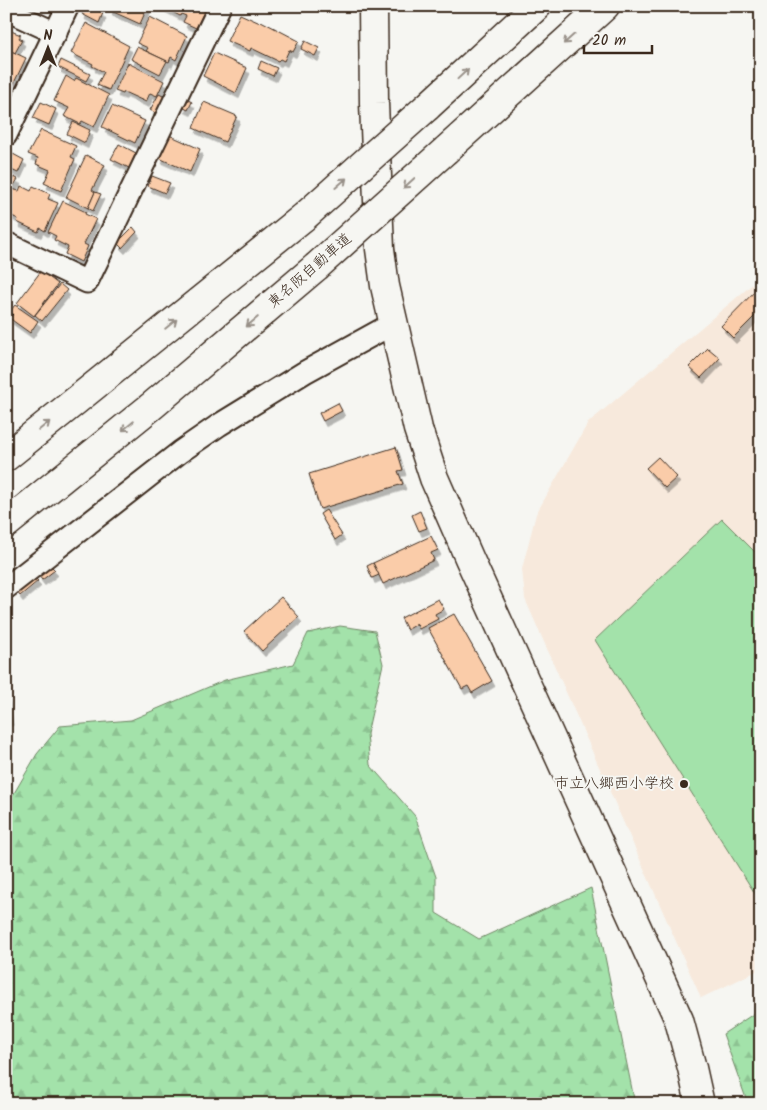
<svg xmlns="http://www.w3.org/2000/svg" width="767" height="1110" viewBox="0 0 767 1110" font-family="Kalam,'Klee One',sans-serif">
<defs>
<pattern id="forest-firs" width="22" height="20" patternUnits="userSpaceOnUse" patternTransform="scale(1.25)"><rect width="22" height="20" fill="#a3e2aa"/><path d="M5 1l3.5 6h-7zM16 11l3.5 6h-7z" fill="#8dc292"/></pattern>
<filter id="shadow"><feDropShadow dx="3" dy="5.5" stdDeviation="0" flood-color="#0004"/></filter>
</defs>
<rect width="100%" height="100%" fill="#f6f6f2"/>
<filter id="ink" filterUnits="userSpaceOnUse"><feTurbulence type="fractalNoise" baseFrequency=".02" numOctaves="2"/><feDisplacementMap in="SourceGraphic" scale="10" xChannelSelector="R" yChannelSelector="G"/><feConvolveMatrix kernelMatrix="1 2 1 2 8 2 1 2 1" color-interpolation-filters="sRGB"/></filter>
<g filter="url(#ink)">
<polygon fill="#f7e9dc" points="761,277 761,969 701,998 525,599 522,569 536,514 588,423"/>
<g fill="url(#forest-firs)" stroke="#6f8664">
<polygon points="340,626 375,631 383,664 367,734 370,765 415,816 436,877 436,913 479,939 591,888 635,1104 6,1104 6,807 37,754 60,726 131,720 225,680 293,664 308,633"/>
<polygon points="761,1009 761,1104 748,1104 723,1034"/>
</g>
<polygon fill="#a3e2aa" stroke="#6f8664" points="722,519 761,558 761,903 595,640"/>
<g fill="#facca9" stroke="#3b2a1e" filter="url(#shadow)">
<polygon points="85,6 89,6 103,13 99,23 82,14"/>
<polygon points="109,6 148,6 140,24 109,10 110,7"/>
<polygon points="161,6 207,6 196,28 183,22 186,16 181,14 180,16"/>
<polygon points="240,14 260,23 261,21 299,41 293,52 289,50 284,61 280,59 278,61 251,48 250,51 227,41"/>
<polygon points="150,17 187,36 176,60 171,57 169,62 146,51 148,48 137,43"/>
<polygon points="86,23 129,46 109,90 97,85 104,72 92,66 93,64 71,53"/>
<polygon points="6,29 21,35 19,38 22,40 15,53 11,51 7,59"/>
<polygon points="305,41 319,48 315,56 301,49"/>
<polygon points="137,47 167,61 160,74 131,59"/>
<polygon points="11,51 26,58 13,85 6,81 6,62"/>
<polygon points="214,53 247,68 236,93 203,76"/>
<polygon points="61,60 90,74 86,81 58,67"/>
<polygon points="261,61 277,68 273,76 258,69"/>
<polygon points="128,63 164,81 157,96 150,93 146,102 124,92 123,94 115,91"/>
<polygon points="66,76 74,81 76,78 109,95 94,127 82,121 80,124 64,116 69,108 54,101"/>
<polygon points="159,94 165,97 157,114 150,110"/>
<polygon points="186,99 192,102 188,110 182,107"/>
<polygon points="41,102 56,109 49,125 33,118"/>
<polygon points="204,102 237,116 225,142 193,128"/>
<polygon points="112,106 145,121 135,143 102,127"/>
<polygon points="73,122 90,130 85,143 67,134"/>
<polygon points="41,130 76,146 71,157 75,159 61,191 44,183 50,170 36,164 38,158 28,154"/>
<polygon points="169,135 200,149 190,172 159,158"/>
<polygon points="119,144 136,153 129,168 111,159"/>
<polygon points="13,154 24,160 18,173 7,168"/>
<polygon points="86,155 105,165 92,190 95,192 88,208 66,197"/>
<polygon points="152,176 170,183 165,193 148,186"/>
<polygon points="14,177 18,179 13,187 9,184"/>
<polygon points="21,186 31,191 33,186 50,194 48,199 58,203 45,231 40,228 38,232 17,222 18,219 6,213 6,202 12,189 19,191"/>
<polygon points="95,192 101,194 93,211 88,208"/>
<polygon points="63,201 86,212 85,214 96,219 84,244 88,246 81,262 65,254 68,247 54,240 56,236 48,232"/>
<polygon points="133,227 137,232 122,248 117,243"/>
<polygon points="41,271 58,284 34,316 17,303"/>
<polygon points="60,284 67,290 42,321 35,315"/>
<polygon points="761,285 761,310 733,338 721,326"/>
<polygon points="15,305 38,321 30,333 9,318 13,314 10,311"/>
<polygon points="708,348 720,358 701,378 689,367"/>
<polygon points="338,403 342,411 323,421 319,413"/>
<polygon points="396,447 403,470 398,471 403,484 320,509 309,474"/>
<polygon points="658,457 677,477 665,488 646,468"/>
<polygon points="326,510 342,535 335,540 320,514"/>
<polygon points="420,511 427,528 419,531 412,515"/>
<polygon points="431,536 438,550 431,553 434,560 383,584 373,563"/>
<polygon points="373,563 379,575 372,578 367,566"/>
<polygon points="50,565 55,570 42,580 38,575"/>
<polygon points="34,577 38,581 20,596 17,592"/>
<polygon points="281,597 299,617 262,651 244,631"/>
<polygon points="438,599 444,609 435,614 438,619 419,629 417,624 407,630 401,618"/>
<polygon points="454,614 492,681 472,693 468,686 462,689 428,628"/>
<polygon points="6,690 10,720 6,721"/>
</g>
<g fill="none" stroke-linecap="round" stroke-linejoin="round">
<defs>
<g id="street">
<polyline points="6,10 56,33"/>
<polyline points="6,135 68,6"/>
<polyline points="6,243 87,282 220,6"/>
<polyline points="6,588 180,452 219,425 305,372 394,323"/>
</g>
<polyline id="secondary" points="373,6 374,103 380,249 385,286 418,429 434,478 470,560 679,1020 692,1068 700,1104"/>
<g id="highway">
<polyline points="427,107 537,6"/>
<polyline points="446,150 605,6"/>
<polyline points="6,457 305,216"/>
<polyline points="6,524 153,405 316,267"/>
</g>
</defs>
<use href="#street" stroke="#3b2a1e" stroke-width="25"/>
<use href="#secondary" stroke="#3b2a1e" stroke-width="31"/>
<use href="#highway" stroke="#3b2a1e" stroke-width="31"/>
<use href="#street" stroke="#f6f6f2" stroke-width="21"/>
<use href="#secondary" stroke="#f6f6f2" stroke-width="28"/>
<use href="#highway" stroke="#f6f6f2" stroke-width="28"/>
<defs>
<g id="highway-bridge">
<polyline points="305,216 427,107"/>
<polyline points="316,267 446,150"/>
</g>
</defs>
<use href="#highway-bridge" stroke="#3b2a1e" stroke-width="31" stroke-linecap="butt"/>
<use href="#highway-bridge" stroke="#f6f6f2" stroke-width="28"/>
</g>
<defs><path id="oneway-shaft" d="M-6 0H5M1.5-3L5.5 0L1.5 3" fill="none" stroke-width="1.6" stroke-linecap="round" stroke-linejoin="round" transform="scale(1.25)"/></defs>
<g stroke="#989088">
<use href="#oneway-shaft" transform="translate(569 39) rotate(138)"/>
<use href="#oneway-shaft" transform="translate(463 74) rotate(-43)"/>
<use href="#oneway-shaft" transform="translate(341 183) rotate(-41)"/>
<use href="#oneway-shaft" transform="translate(409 183) rotate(138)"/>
<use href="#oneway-shaft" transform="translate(252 322) rotate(140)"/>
<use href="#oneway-shaft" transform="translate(171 324) rotate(-39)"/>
<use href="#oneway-shaft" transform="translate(44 426) rotate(-39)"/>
<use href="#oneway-shaft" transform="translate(128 426) rotate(141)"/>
</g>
</g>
<circle fill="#3b2a1e" stroke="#f6f6f2" stroke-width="2" cx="684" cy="784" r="5"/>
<g text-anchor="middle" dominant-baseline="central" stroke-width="4" stroke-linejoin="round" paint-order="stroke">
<g font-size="15" fill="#3b2a1e" stroke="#f6f6f2">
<text transform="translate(310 271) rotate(-41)">東名阪自動車道</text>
</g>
<g font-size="15" fill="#3b2a1e" stroke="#f6f6f2" text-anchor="end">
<text x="674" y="784">市立八郷西小学校</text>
</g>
</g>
<rect width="767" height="1110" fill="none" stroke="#f6f6f2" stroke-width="25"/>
<rect x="12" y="12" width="742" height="1085" fill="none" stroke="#3b2a1e" stroke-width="2" filter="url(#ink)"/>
<g transform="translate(48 48)" stroke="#f6f6f2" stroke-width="4" paint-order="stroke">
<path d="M0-4L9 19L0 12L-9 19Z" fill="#3b2a1e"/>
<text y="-8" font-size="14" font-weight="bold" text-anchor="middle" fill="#3b2a1e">N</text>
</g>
<path d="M584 45v8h68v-8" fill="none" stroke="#3b2a1e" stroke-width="2.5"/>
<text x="592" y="45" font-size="15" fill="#3b2a1e" stroke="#f6f6f2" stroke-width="4" paint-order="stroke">20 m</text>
</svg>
